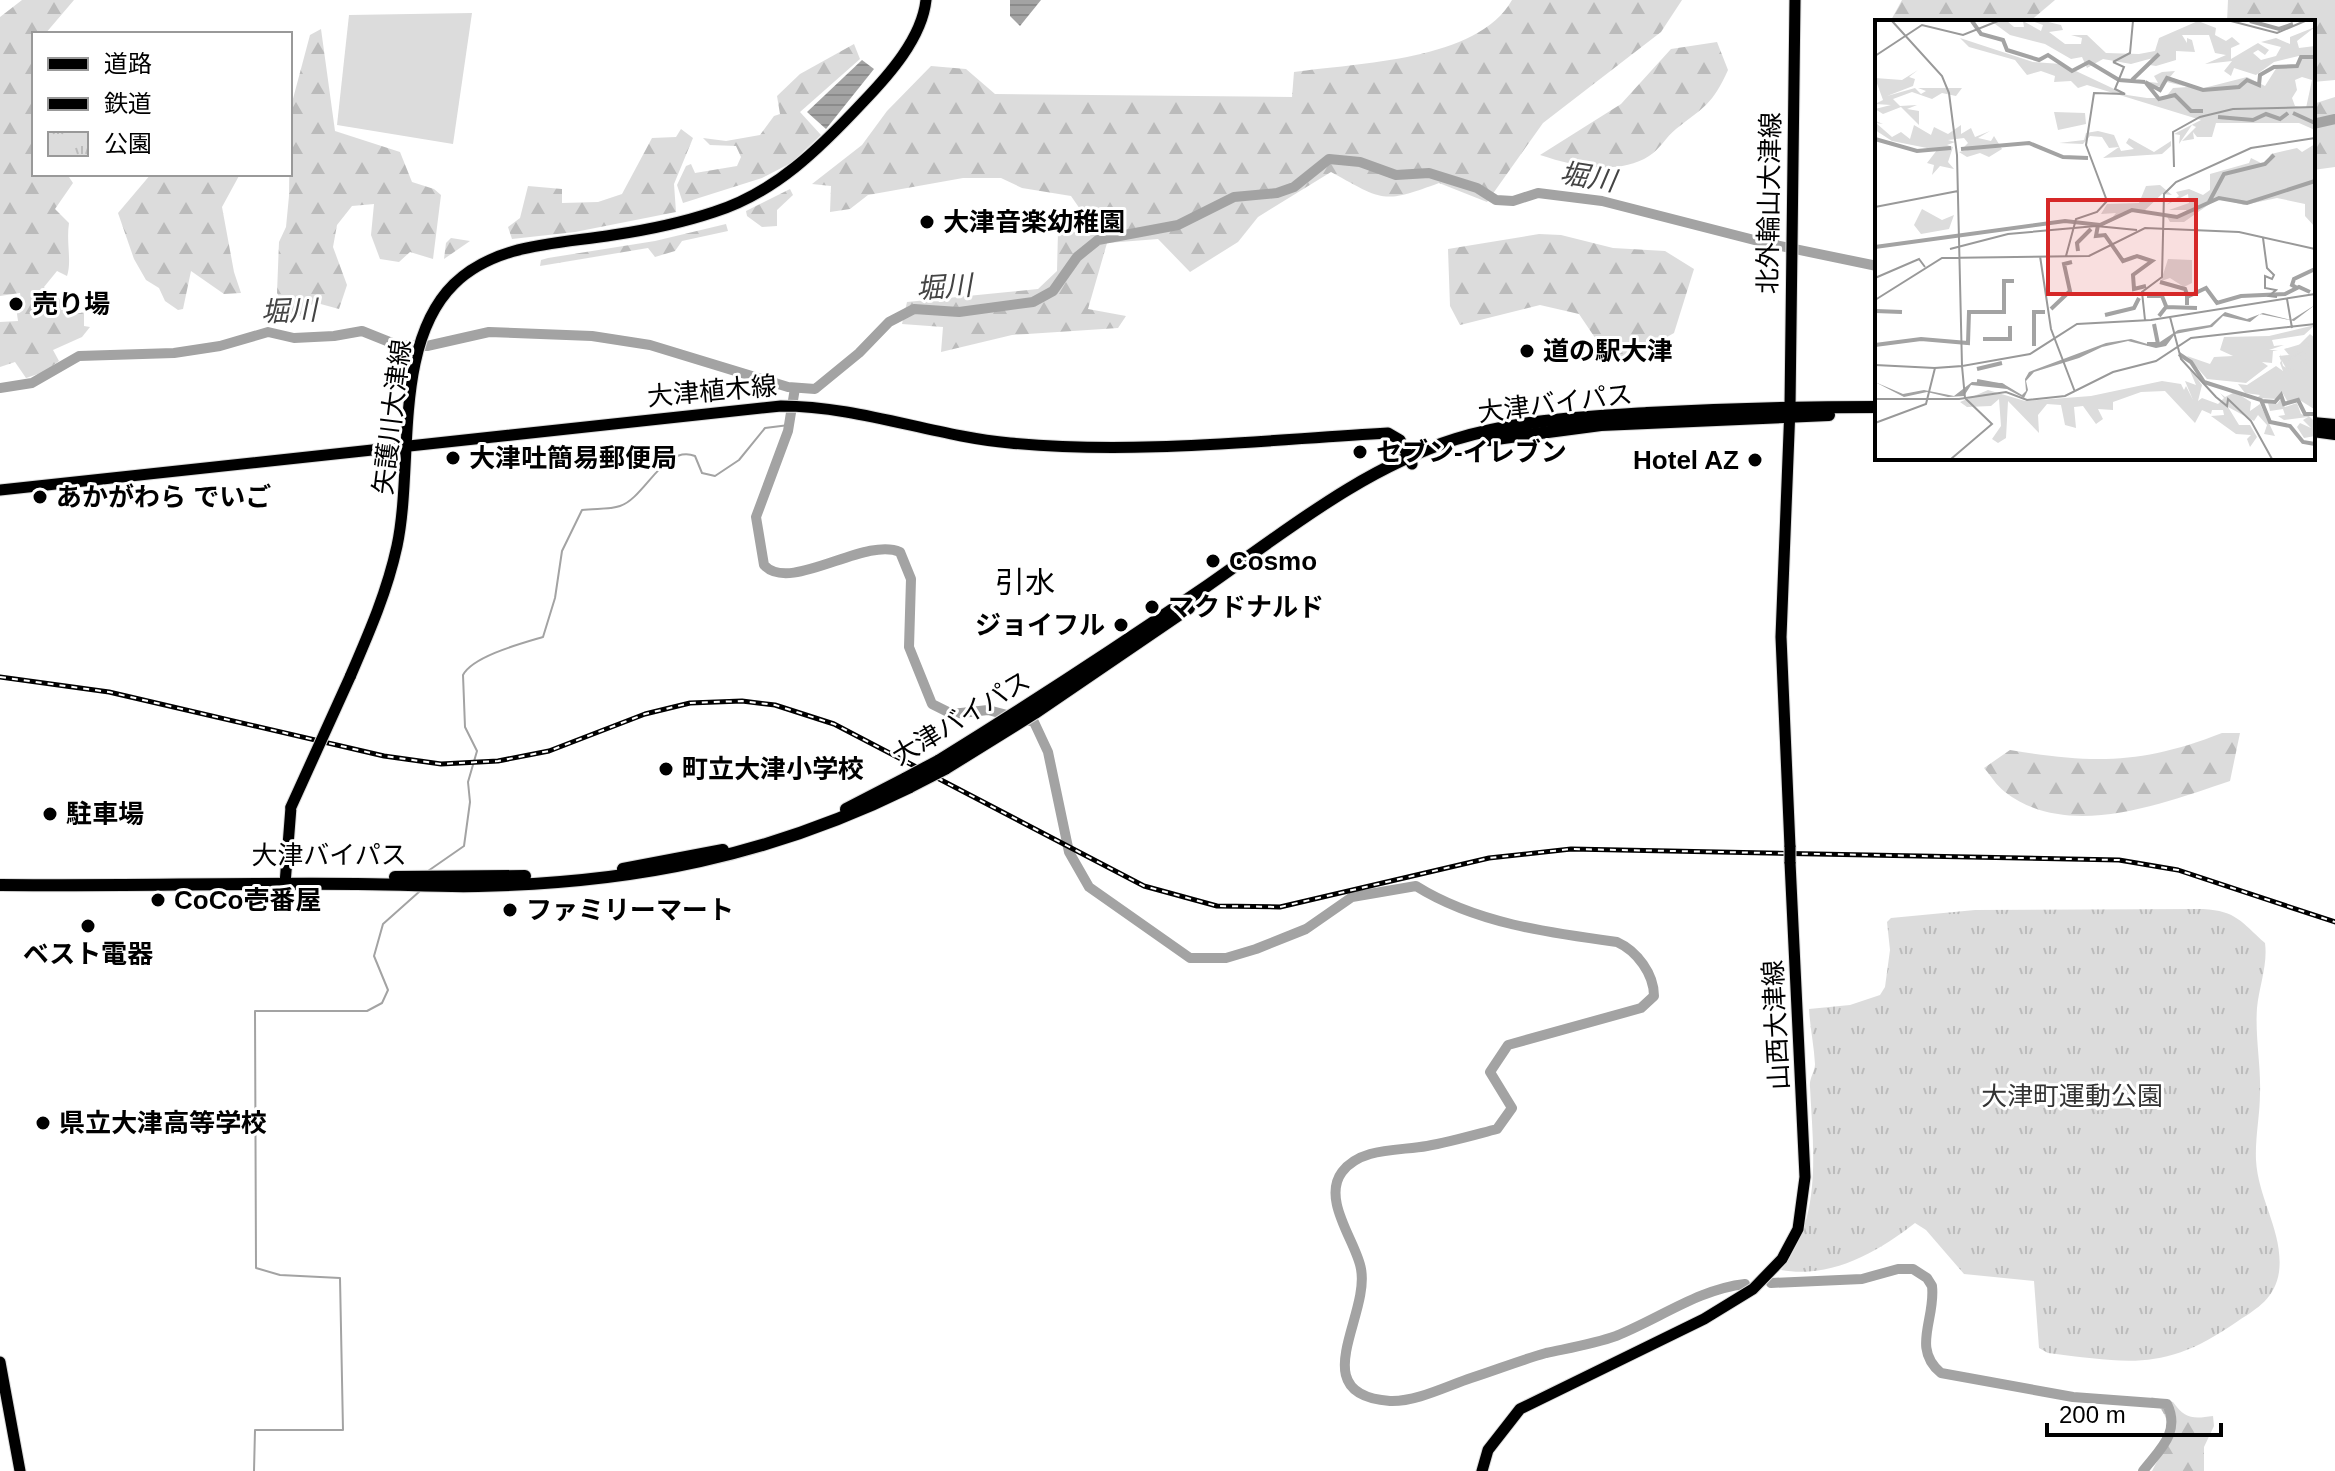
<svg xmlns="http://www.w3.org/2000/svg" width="2335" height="1471" viewBox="0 0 2335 1471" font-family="Helvetica,'Noto Sans JP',sans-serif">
<defs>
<pattern id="forest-firs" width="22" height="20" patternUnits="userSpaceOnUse" patternTransform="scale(2)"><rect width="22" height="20" fill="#dcdcdc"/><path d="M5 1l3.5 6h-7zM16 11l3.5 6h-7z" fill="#bbb"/></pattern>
<pattern id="park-tufts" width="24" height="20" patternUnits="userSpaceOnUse" patternTransform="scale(2)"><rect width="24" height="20" fill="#dcdcdc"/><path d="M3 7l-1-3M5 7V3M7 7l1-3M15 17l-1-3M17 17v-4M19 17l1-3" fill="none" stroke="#bbb"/></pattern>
<pattern id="water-rules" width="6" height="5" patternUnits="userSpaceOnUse" patternTransform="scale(2)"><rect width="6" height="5" fill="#a3a3a3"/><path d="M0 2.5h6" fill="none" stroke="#8b8b8b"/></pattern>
</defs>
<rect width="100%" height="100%" fill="#fff"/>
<polygon fill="#dcdcdc" points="472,13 453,144 337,125 349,15"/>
<g fill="url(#forest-firs)">
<path d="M22,0h52l-29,34h-11v140h33l6,9 -18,26 14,14c-3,20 3,38 -2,53l-10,-5 -13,16 5,7 7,1 16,20 12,-3v14l6,1 -8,10 -29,13 6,11 -15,11 -18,6 -11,-16 -15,5v-45l18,-1 -2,-14 6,-1 -2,-13 -20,3v-279z"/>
<path d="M1512,0h170l-21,32 -118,91 -56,79 -48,-19c-57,21 -55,18 -108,-11l-73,45 -20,25 -48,30 -32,-33 -51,4 -19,66 38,7 -8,12 -106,7 -71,17 2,-25 -41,-3 5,-22 131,-13 19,-18 1,-40 22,-22 -9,-13 -49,-8 -21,-10h-38l-95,17 -18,14 -20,3 1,-26 -19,-2 50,-39 25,-34 44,-45 35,3 29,25 297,3 2,-25c63,-9 184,-11 218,-72z"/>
<polygon points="1902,0 2055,0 2029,22 1890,22"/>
<polygon points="2228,0 2335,0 2335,80 2313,82 2313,22 2227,22"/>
<polygon points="321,29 335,131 400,152 412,182 434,189 441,195 433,259 410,252 399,262 380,259 371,235 374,204 352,206 337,225 333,247 347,285 339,309 317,303 307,306 306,316 289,316 277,293 279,242 286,227 289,196 290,110 310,35"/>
<path d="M1717,42l11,28c-16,35 -23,36 -52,59 -10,8 -16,20 -27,27 -31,20 -76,10 -109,-1l81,-51 50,-55z"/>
<polygon points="854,44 860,59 800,112 821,135 791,163 762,178 683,203 677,185 686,166 691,164 695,173 737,166 741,157 736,146 710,145 703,138 726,141 760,135 774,116 780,114 777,96 800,74"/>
<polygon points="2335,97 2335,167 2313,170 2313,104"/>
<polygon points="681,129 693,138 674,184 676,212 575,232 512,239 508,227 520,218 528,186 562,189 562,203 598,202 622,194 652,138 676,137"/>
<polygon points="151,174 240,174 222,207 234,272 241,293 224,294 191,271 183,309 178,310 165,301 159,288 146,280 134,259 118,213"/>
<polygon points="790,189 793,195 777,210 777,226 762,227 747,216 746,211"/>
<polygon points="726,224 728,231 682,241 675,251 655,257 648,248 540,266 541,260 548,258 655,241"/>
<polygon points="1539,234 1561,235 1613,248 1665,251 1694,269 1674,333 1644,350 1610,360 1579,314 1540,305 1460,325 1450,306 1448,249"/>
<polygon points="451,238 470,241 444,259 446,243"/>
<path d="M2222,733h18l-10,48c-66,22 -162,60 -225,11 -8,-6 -14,-16 -21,-24l26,-18c84,14 133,14 212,-17z"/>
<path d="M2151,1397l22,5c12,17 20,17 40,14l1,10 -10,21v24h-52c17,-31 26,-46 -1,-74z"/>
</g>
<path fill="url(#park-tufts)" d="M2203,909c34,2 38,13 62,34 3,21 -6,44 -8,65 -2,29 4,57 3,85 0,22 -5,45 -4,67 2,39 28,73 23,112 -4,26 -21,36 -41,49 -73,51 -107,42 -190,32l-9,-5 -5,-67 -70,-7 -38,-44 -11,-7c-38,30 -85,56 -134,47 42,-53 32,-121 29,-183 -1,-9 5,-15 5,-23 -1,-18 -5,-37 -6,-55l41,-4 30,-10 5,-8 5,-37 -3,-28 4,-4 84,-8z"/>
<g fill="url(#water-rules)">
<polygon points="1010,0 1041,0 1020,26 1010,16"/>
<polygon points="862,60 874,69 826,129 807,112"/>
</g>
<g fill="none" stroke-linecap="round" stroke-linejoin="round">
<g stroke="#a3a3a3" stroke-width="2">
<path d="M428,871l36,-25 6,-44 -2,-20 9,-31 -12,-24 -2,-52c10,-19 60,-32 80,-38l12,-39 7,-47 20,-41c12,-2 27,0 38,-4 25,-8 44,-62 75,-50l7,17 13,3 24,-16 26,-32 24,-3"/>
<polyline points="254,1471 255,1430 343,1430 340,1278 280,1275 256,1268 255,1011 367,1011 382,1003 388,990 374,956 383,924 420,891"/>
</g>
<g stroke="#a3a3a3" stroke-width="10">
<polyline points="2313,124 2335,119"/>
<polyline points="0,388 32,383 79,356 174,353 220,346 268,332 294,338 334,336 362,331 397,345 427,346 489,332 592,336 650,345 788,387 815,389 859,353 889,322 914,309 959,312 1033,302 1053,291 1077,257 1098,240 1178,225 1234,197 1277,193 1294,187 1329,159 1360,162 1396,175 1429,173 1477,188 1496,200 1513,201 1538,193 1602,201 1766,243 1877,266"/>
<path d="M795,388l-7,43 -32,86 8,48c26,29 101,-29 136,-13l11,27 -2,68 23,57 20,10 36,-4 46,12 14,30 21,100 20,35 101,71h36l30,-9 50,-20 46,-32 64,-11c59,37 133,47 201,56 20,9 37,32 37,54l-13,12 -133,37 -18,27 22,36 -15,21c-23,6 -47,13 -70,17 -28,5 -66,1 -85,26 -21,28 15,71 19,97 9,48 -58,126 29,132 26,1 57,-15 81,-23 25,-8 50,-18 75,-25 23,-5 48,-9 70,-17 43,-17 83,-47 129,-52"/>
<path d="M1771,1283l91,-4 36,-10h15l14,9 5,8c4,33 -21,62 9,87l132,24 94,7c14,29 -8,46 -24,67"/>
</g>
<defs>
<g id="major">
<path d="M0,490l781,-84c78,0 152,30 229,37 126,12 252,-3 378,-10l12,7 12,24"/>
<path d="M350,677c19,-44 37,-85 47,-131 17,-80 -5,-201 57,-262 42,-41 104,-40 159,-49 34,-5 68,-12 101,-23 61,-19 106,-64 149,-110 26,-27 59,-64 63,-102"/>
<polyline points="1790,847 1781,637 1790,407 1795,0"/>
<polyline points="285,884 291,807"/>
<polyline points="0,1362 20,1471"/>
<polyline points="1482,1471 1488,1450 1520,1409 1704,1319 1753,1289 1782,1259 1798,1229 1805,1177 1790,862"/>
</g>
<g id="highway">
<polyline points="2313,423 2335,425"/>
<polyline points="2313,431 2335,434"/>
<polyline points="1489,440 1601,425 1829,415"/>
<path d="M938,761c91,-56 181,-115 269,-175 79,-55 156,-118 249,-147 62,-19 127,-22 191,-26 77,-4 153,-6 230,-6"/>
<polyline points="945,769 1035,713 1189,608"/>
<polyline points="846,809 906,778"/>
<polyline points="623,869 723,850"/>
<polyline points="395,877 525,876"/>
<path d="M0,885c119,1 238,-2 357,-1 40,0 81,3 121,2 156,-3 292,-30 432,-99"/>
</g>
</defs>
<use href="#major" stroke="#dbdbdb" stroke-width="13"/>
<use href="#highway" stroke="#dbdbdb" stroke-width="14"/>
<use href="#major" stroke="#000" stroke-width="11"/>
<use href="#highway" stroke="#000" stroke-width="12"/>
<defs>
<polyline id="rail" points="0,677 109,692 384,756 441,764 498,761 549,751 645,714 690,703 742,701 775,705 834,724 1144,886 1217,906 1280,907 1489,858 1571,849 2119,860 2178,870 2335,922"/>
</defs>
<use href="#rail" stroke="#000" stroke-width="5"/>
<use href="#rail" stroke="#fff" stroke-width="2" stroke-dasharray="6" stroke-linecap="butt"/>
<defs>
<g id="major-bridge">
<polyline points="291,807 350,677"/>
<polyline points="1790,847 1790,862"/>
</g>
<g id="highway-bridge">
<polyline points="906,778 938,761"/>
<polyline points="910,787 945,769"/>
</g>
</defs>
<use href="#major-bridge" stroke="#dbdbdb" stroke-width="13" stroke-linecap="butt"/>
<use href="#highway-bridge" stroke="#dbdbdb" stroke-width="14" stroke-linecap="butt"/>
<use href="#major-bridge" stroke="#000" stroke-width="11"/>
<use href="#highway-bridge" stroke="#000" stroke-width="12"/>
</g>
<g fill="#000" stroke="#fff" stroke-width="3">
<circle cx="927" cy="222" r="8"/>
<circle cx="16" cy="304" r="8"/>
<circle cx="1527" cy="351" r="8"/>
<circle cx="1360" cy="452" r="8"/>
<circle cx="453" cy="458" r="8"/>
<circle cx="1755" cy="460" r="8"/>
<circle cx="40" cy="497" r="8"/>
<circle cx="1213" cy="561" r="8"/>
<circle cx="1152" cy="607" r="8"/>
<circle cx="1121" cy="625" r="8"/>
<circle cx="666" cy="769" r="8"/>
<circle cx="50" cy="814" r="8"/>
<circle cx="158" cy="900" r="8"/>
<circle cx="510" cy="910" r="8"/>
<circle cx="88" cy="926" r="8"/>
<circle cx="43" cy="1123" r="8"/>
</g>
<g text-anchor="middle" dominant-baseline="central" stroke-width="6" stroke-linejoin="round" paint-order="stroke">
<g font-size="26" fill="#000" stroke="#fff">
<text transform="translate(1769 203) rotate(-89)">北外輪山大津線</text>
<text transform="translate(712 391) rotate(-5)">大津植木線</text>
<text transform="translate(1555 403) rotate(-7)">大津バイパス</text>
<text transform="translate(392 417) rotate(-83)">矢護川大津線</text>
<text transform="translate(961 718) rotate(-31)">大津バイパス</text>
<text x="329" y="855">大津バイパス</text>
<text transform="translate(1776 1025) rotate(-93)">山西大津線</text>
</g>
<g font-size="26" font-weight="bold" fill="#000" stroke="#fff" text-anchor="start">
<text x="943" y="222">大津音楽幼稚園</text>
<text x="32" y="304">売り場</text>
<text x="1543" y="351">道の駅大津</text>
<text x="1376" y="452">セブン-イレブン</text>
<text x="469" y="458">大津吐簡易郵便局</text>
<text x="1739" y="460" text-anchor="end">Hotel AZ</text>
<text x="56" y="497">あかがわら でいご</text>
<text x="1229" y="561">Cosmo</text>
<text x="1168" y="607">マクドナルド</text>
<text x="1105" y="625" text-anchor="end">ジョイフル</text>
<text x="682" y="769">町立大津小学校</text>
<text x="66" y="814">駐車場</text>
<text x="174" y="900">CoCo壱番屋</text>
<text x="526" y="910">ファミリーマート</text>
<text x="88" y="954" text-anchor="middle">ベスト電器</text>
<text x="59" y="1123">県立大津高等学校</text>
</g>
<g font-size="26" fill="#333" stroke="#fff">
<text x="2072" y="1096">大津町運動公園</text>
</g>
<g font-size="28" font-style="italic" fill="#444" stroke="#fff">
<text transform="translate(1588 177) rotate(9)">堀川</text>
<text transform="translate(944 287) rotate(-4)">堀川</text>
<text transform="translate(289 311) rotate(-2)">堀川</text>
</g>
<g font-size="30" fill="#000" stroke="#fff">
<text x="1025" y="582">引水</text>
</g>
</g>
<g transform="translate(1875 20)">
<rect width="440" height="440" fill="#fff"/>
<path d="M179,92l31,1 1,11 -28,6zM435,314l5,4v24l-25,13 -11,-19 10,-1z" fill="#dcdcdc"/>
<path d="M116,1h16l7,6h10l-1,-6 18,10 2,-6 -11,-4h12l17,4 2,5 -14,2 16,12h16l1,-6 -11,-3h16l19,18 33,1 16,-3 4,-13 39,-17 18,7 -1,7 11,6 6,-4 8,7 -9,4v11l27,-16 11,7 -4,5 -7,-5 -5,3 8,7 15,-4 5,-9 -20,-5 15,-4 14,6v-7l25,-10 -18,14 2,7 16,-2v84l-16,-7h-83l-4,14h-15l-4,-5 1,7 -12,2 14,-14 -4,-2 -13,19 1,-9 -6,-1 27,-14 -114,-35 -9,3 -7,-7 -17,1 1,-6 -14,-5 -14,4 -12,-15 -46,-13 -9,-9 73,24 28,2 66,31 20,3h18l8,-10 15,-1 -21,-5 -15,8 -2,-8 8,1 -4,-7 8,-4 13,-1 -5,6 30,12 47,-12 18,9 12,-19 22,-1 4,-11 -29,7 -18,13 -22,-7 -3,8 -7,-5 8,-10 -27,3 21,-9 -11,-2 -6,-18h-27l5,8v-5l5,2 3,12 -19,-1v9l-20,6 -6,-1 3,-7 -22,6 -28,-5 -16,9 -5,-11 -11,2 -26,-15 -35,-9zM427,57l10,3 -6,28 -11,-2 -3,-8 5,-8 -2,-10zM43,50l-9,7 6,2 -2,7 -26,10 28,-8 6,6 5,-3 -8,-3h44l-6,8 -14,-3 -10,6 -20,-7 -19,7 7,7 17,-1 -10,4 12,2v14l-18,-18 -18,7 -8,-5 16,-4 -16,-1 8,-4 -8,-22 27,2zM0,102l1,-1 7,3 -7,-1 16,14 9,-5 9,7 4,-14 17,10 3,-8 14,7 13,-9v9l10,-6 4,9 15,-6 -12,7 13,3 3,-5 8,13 -13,8 -9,-4 -13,4 -8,-5 25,-6 -21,2 5,-5 -4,-5 -16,2 7,2 -8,3 6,2 -5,15 6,7 -14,-3 -8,9 2,-10 -7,-2 10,-13 -45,-9 -17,-11zM223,111l16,4 7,16 13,-2 -8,-6 3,-5 25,14 17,-11v5l-9,8 -59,4 16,-11 -10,1 -7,-11 -12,-1 -7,8 -24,-1 25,-3 2,-7zM440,124v83l-10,-11v-12l-28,-6 -33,7 -26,-7 -34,24h-14l-4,-7h15l6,-5h-18l20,-7 -1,-9 -22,11 13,-9 -3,-4 13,-3 14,6 7,-5v-16l39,-11 2,-5 14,7 6,-11 26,-6 5,4zM285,165l12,10 -10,-1 -20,19 -10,-2 -24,12 8,-10 -15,1 6,-10 32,-1 7,-17zM47,189l20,11 12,-5 -5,14 -28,5 -7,-9zM440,305l-11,10 -32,5 2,6 10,-1 -15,5h9l-5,1 -1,12 -10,-1 6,4 -22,17 -39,-4 -20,-23 23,8 4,-7 19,-1 -13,-6 4,-13 45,-1zM433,322l7,12v3l-13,3 -10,11 23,-11 -1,49 -16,-10 -9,5 -7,-12 -5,7 -20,-1 3,-3 -15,-2 -7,-9 9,1 29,-19 7,5 -3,-8 1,-2 -1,-3v-4l3,12 8,4 -8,-13 6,3 2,-3 12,-6 -15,10v3l19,-12 2,-6 -20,9 -5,-6zM313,346l14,19 -4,16 4,-3 16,6 6,-6 -4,-5 5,4 10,-5 16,10 -1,9 10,-7 15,32 -11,-2 3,-9 -9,-10 -4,6 -26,-14 11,18h11l7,12 -7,10 -3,-8 4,-4 -15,-1 -25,-18 13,-1 -1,-5h-11l-1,4 -9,-4 -7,13 -30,-32 -24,1 -28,10v8l-15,-1 5,10 -7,5 -13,-18 -9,1 2,21 -11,-3 -4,-20 -14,-1 -9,11 1,18 -31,-32 -2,37 -8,5 -6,-4 9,-13 -2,-27 -8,7 -24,1 -7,-5 28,-12 37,11 66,-5 71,-15 19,3 3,6 2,-4 7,14 -8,-19 11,4zM406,379l4,8 12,-4 4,11 8,2 6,6v14l-11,2 -7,-11 3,-4 11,5 -8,-8 5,-3 -24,3 -6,-4 7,-1 -2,-6 -13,2 -2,-8 9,1z" fill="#dcdcdc" fill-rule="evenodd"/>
<path d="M293,239l24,1v23l-8,4 -14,-9 -9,3z" fill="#dcdcdc"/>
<path d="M440,285l-21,16 -34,-7 -10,8 -27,-6 -11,11 -37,7 -9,12 -10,2 -28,-7 -26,6 -23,11 -45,14 -8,9 2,9 -4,8 -17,-9 -36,-4 -7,11 -16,1 -21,-5 -23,5 -29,-15 28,12 21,-4 30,6 18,-14 30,1 20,12 4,-4 -1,-12 4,-7 77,-29 25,-4 23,7 24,-16 32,-5 15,-13 22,7 16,-6 28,7z" fill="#a3a3a3"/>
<path fill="none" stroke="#a3a3a3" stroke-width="4" d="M97,1l9,13 22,6 4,10 32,10 9,-5 24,16 17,-9 30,18 26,2M375,1l29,8 14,-5M257,60l27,-26M270,62l15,8 7,-12 36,12 36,-3 8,-7 12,5 1,-10 14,-8 23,-1 4,-9h14M271,63l13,16 16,-4 16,16h12M418,93l22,10M343,97l35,3 13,-6 14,5 8,-6M0,119l42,12 34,-3M86,129l68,-6 34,14 25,1M334,182l15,-28 41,-10 9,-9M223,205l-2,11 9,-1 18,26 14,-5 15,5 -19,14 1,14 12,-3M0,227l190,-26 35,4 32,-15 45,7 42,-19 28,5 68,-22M203,231l-1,-8 14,-14M285,262l25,7 3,8M422,268l-5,-3 2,-6 21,-10M272,276h15l4,10M312,285v-8l19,-9 11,15 24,-7 44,-2 14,-7 11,5M176,289l19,-18 -6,-27 8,-2M0,291l27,1M106,292h23v-31h10M230,295l29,-7 5,-10M284,296l7,-9 31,1M108,319h27v-13M272,324h11l-4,-20M0,325l46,-6 47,4 1,-31h12M159,326v-34h11M304,334l12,8 13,20 57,18 9,22 20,4 13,16 12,2M102,349l25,-6M102,361l27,5M387,381l13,1 6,-7 3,9 14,-4 7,14h10"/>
<path fill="none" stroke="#999" stroke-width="2" d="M356,1l46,12 28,-12M0,36l47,-31 41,10 35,-14M238,42l17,-9 3,-32M299,147l-1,-35 27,-15 33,-8 82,-2M0,187l83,-16M388,218l4,30 7,7 -2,4 -7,-3v12l11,2 -7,6 8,1M75,229l58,-15 88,-8 41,4M165,236l11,73 24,63M191,236l10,-37 21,-7 10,-11 -21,-56 8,-52 31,1 -10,-5 9,-22 -11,-5M0,258l44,-19 6,8M412,279l5,29M0,280l67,-42 147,-2 56,-28 94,4 76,17M295,297l11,42 35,38 11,9 1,-7 23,22 21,38M270,300l-3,-28 20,-15 2,-83 12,-12 75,-34 64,-10M0,345l60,3M0,379h84l47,-7 21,8 38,-4 48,-24 43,-11 35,-23 124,-14M0,403l51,-19 9,-36 27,-2 -5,-211 -8,-62 -7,-17 -50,-55M76,439l41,-35 -27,-26 -3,-32 68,-12 47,-30 74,-4 164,-26"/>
<path fill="#d62828" fill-opacity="0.15" stroke="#d62828" stroke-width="4" d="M173,180h148v94h-148z"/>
<rect width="440" height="440" fill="none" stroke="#000" stroke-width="4"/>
</g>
<rect x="32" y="32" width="260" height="144" fill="#ffffff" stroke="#999999" stroke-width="2"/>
<rect x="48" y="58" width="40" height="12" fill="#000000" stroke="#999999" stroke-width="2"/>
<text x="104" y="72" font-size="24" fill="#000000">道路</text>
<rect x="48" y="98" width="40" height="12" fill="#000000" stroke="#999999" stroke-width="2"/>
<text x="104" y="112" font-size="24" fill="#000000">鉄道</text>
<rect x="48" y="132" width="40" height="24" fill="url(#park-tufts)" stroke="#999999" stroke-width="2"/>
<text x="104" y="152" font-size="24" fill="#000000">公園</text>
<path d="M2047 1423v12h174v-12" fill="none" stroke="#000000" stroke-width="4"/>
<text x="2059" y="1423" font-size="24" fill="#000000" stroke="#ffffff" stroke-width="6" paint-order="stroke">200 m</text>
</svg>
